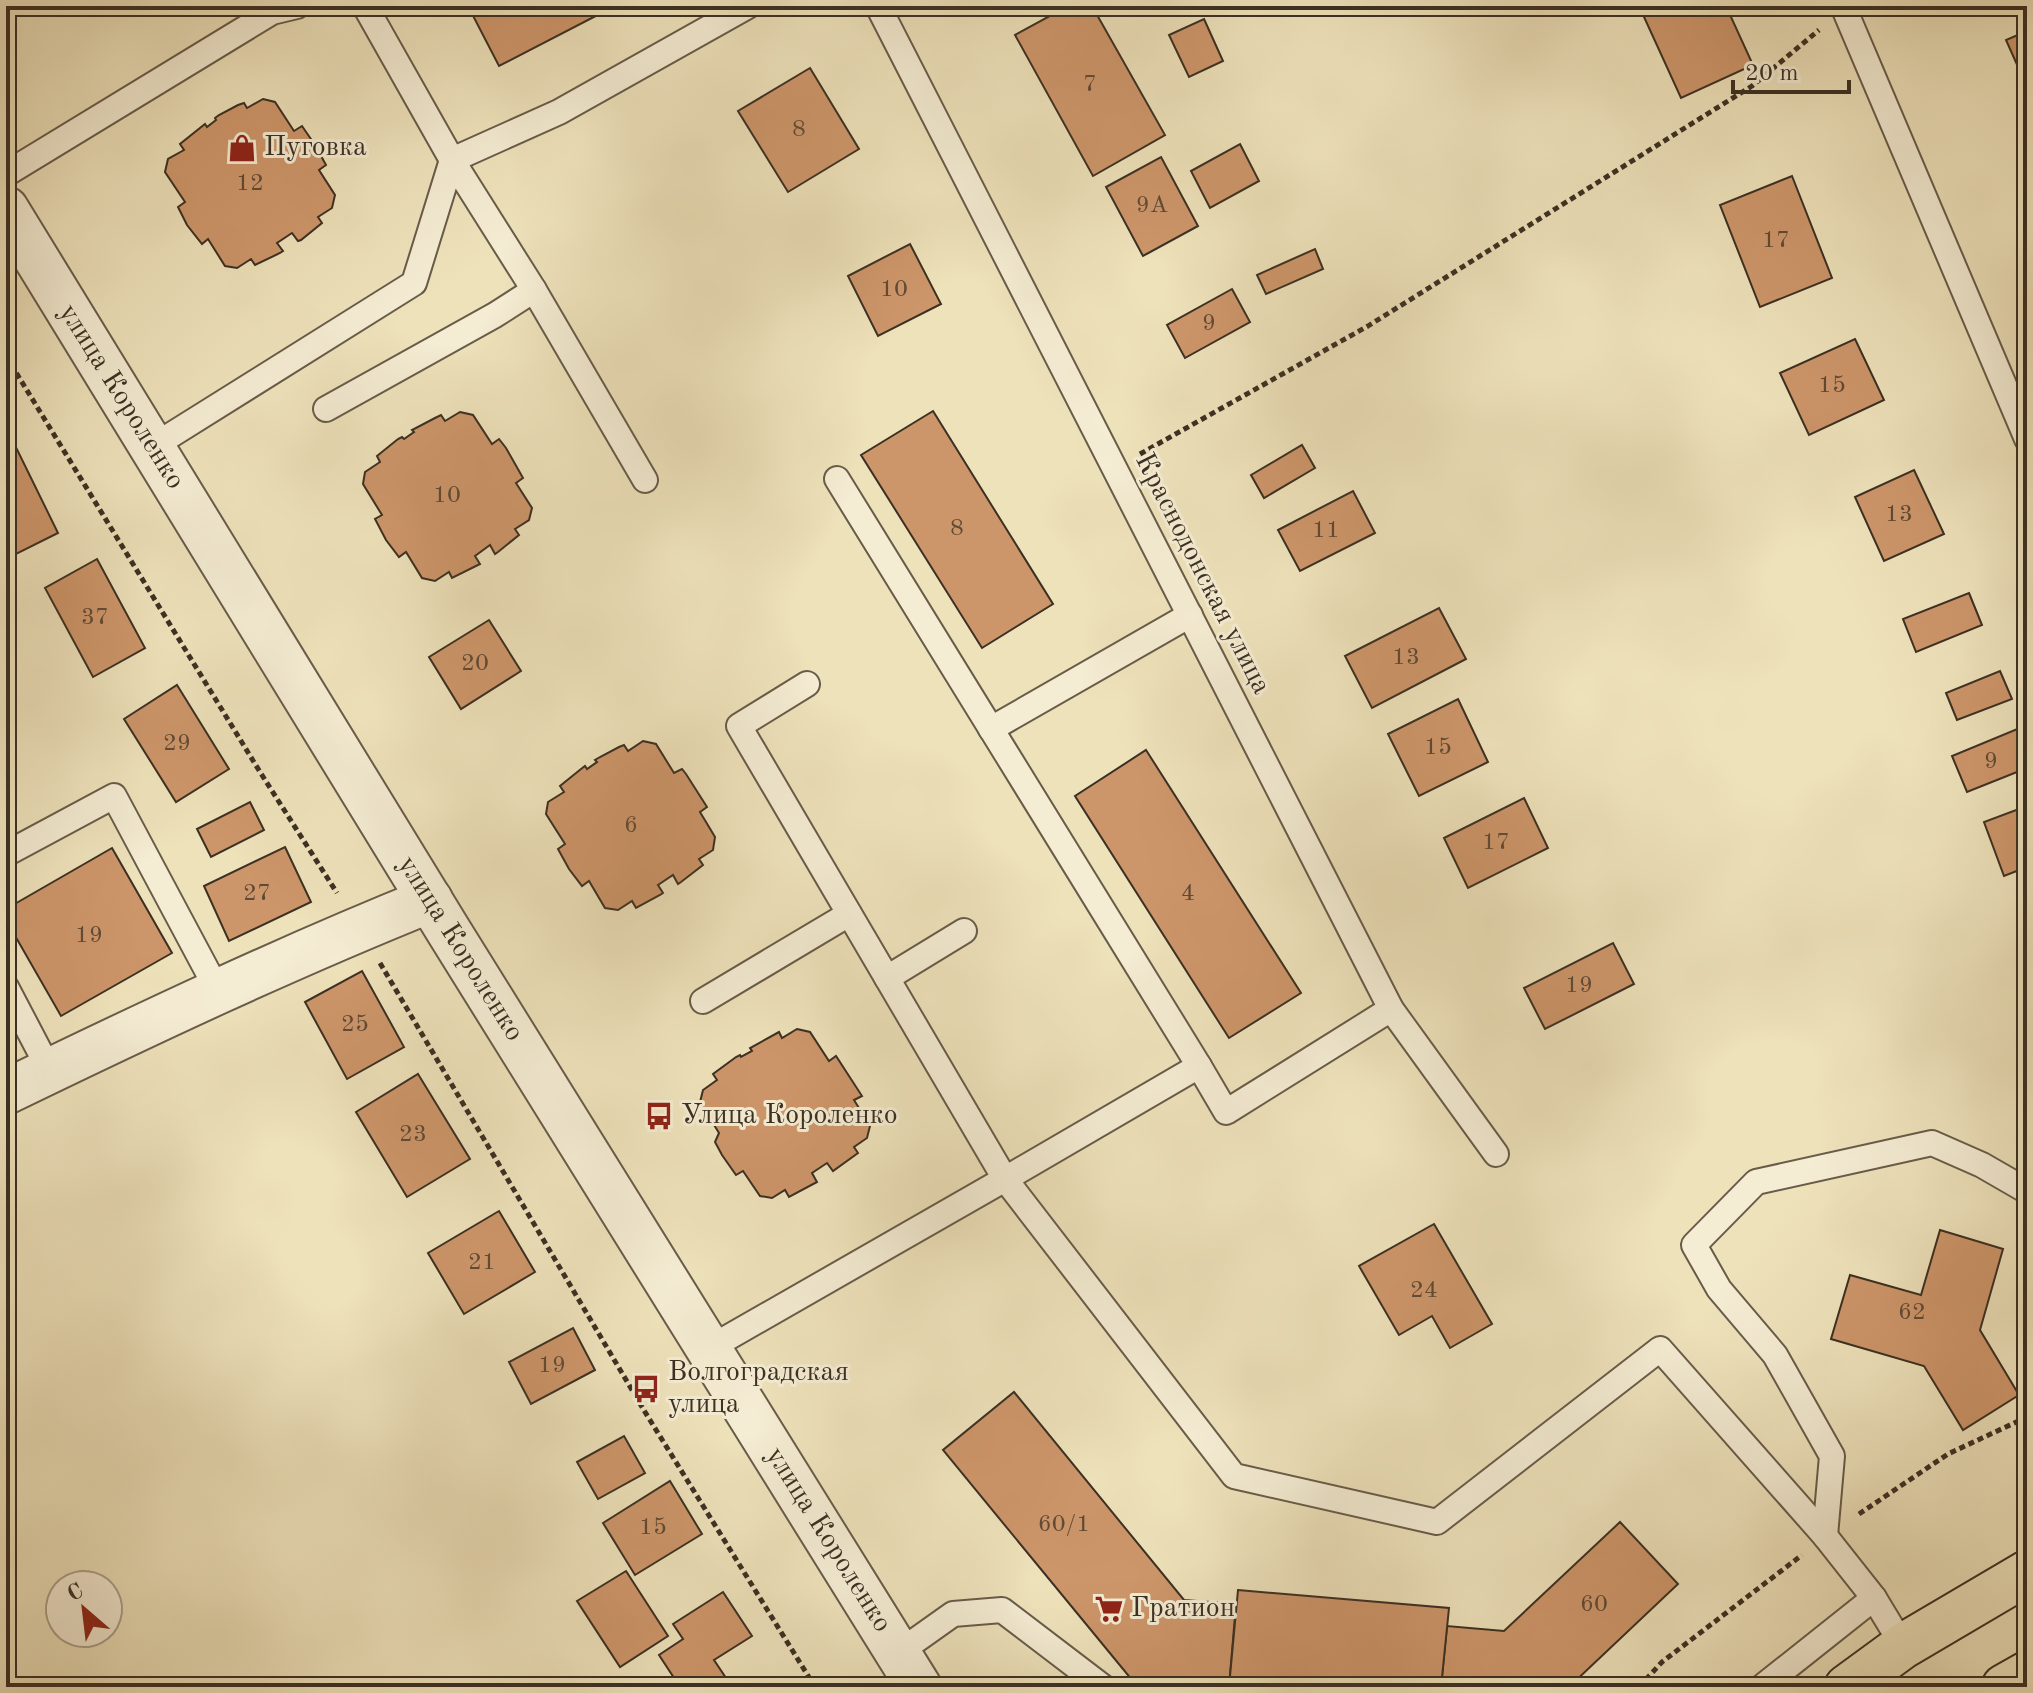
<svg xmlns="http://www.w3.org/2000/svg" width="2033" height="1693" viewBox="0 0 2033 1693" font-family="'Old Standard TT',serif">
<rect width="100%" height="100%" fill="#eee2bb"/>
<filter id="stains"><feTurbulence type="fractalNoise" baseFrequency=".0025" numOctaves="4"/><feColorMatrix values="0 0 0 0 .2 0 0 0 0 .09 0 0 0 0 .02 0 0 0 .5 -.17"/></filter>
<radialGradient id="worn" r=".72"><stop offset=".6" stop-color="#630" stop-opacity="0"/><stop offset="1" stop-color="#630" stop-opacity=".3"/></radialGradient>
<g fill="#cd966a" stroke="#3b3023" stroke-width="2">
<polygon points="468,6 615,6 499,66"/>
<polygon points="1068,6 1092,6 1165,135 1093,176 1015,35"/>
<polygon points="1639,6 1726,6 1753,65 1681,98"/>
<polygon points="1204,19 1223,61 1189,77 1169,35"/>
<polygon points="2027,31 2027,87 2006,40"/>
<polygon points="810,68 859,149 788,192 738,111"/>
<polygon points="263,99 275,102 294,131 302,126 315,145 326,165 319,170 335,195 332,208 318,217 322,223 301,240 298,241 292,233 277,243 283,251 280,253 255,265 251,259 237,268 225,266 208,239 202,244 187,225 178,207 185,202 165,172 168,159 184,150 180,144 205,124 207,127 216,120 215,118 219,115 238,105 244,103 247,108"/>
<polygon points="1240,144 1259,181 1210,208 1191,171"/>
<polygon points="1161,157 1198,226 1143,256 1106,187"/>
<polygon points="1792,176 1832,278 1760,307 1720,205"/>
<polygon points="910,244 941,304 878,336 848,276"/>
<polygon points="1315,249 1323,269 1266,294 1257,275"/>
<polygon points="1232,289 1250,322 1185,358 1167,325"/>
<polygon points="1855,339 1884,400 1809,435 1780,373"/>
<polygon points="933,411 1053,604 982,648 861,455"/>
<polygon points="460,412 473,415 492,444 499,439 506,448 523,478 516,483 532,508 529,520 515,529 519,535 498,552 495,554 490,545 475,556 480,564 452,578 449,572 435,581 422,578 406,552 399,557 386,540 375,519 382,515 363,484 365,472 380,462 377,456 398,439 402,437 404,439 414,432 412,430 435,418 441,415 445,421"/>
<polygon points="6,427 58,533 6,559"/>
<polygon points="1302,445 1315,468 1264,498 1251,475"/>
<polygon points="1914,470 1944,534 1884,561 1855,497"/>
<polygon points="1353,491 1375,533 1300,571 1278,530"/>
<polygon points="97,559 145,648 93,677 45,588"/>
<polygon points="1969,593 1982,625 1916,652 1903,619"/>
<polygon points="1439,608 1466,659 1372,708 1345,656"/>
<polygon points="489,620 521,671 461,709 429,657"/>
<polygon points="2000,671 2012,699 1957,720 1946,693"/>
<polygon points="177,685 229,769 176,802 124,719"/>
<polygon points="1458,699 1488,762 1419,796 1388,734"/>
<polygon points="2027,725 2027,768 1967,792 1952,756"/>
<polygon points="643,741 656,744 674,773 682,769 686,774 707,807 700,812 715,837 713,850 699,859 703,865 681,882 678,884 673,875 658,885 663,893 660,895 636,908 632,901 618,910 605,908 589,881 582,886 569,869 558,849 565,844 546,814 548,802 564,792 560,786 581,769 585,766 587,769 597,762 595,760 600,757 619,747 624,745 628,751"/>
<polygon points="1146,750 1301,993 1229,1038 1075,796"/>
<polygon points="1524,798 1548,848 1468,888 1444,838"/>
<polygon points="250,802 264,830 211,857 197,829"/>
<polygon points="2027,806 2027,867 2004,876 1984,822"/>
<polygon points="285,847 311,902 229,941 204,886"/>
<polygon points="112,848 172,953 61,1016 6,920 6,909"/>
<polygon points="1613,943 1634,984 1545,1029 1524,988"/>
<polygon points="362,971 404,1047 347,1079 305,1002"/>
<polygon points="797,1029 810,1032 829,1061 836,1056 862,1096 854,1100 870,1126 867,1138 854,1147 858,1153 833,1171 827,1163 812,1173 817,1182 789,1197 785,1190 772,1198 760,1196 743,1171 736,1175 722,1155 715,1142 719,1133 700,1102 703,1090 717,1080 713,1074 736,1057 740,1055 741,1057 752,1051 750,1048 779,1032 782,1038"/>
<polygon points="418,1074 470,1159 407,1197 356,1112"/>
<polygon points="499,1211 535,1272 464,1314 428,1253"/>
<polygon points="1434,1224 1492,1324 1450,1348 1432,1316 1399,1335 1359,1266"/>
<polygon points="1940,1230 2003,1249 1980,1330 2019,1395 1963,1430 1924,1366 1831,1339 1850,1275 1921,1295"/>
<polygon points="573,1328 595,1370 531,1404 509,1362"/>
<polygon points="1014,1392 1184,1600 1236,1604 1229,1687 1132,1680 943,1450"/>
<polygon points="624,1436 645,1473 598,1499 577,1462"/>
<polygon points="670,1481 702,1534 635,1575 603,1523"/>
<polygon points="1620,1522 1678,1584 1569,1687 1441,1687 1447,1626 1504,1631"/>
<polygon points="626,1571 668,1636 620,1667 577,1601"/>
<polygon points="1238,1590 1449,1608 1441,1687 1229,1687"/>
<polygon points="723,1592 752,1636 714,1660 726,1678 711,1687 680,1687 659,1655 683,1639 673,1624"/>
</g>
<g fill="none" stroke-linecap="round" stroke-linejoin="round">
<defs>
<g id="service">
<polyline points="365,6 452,160 559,112 748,6"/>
<polyline points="878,6 1391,1009 1496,1154"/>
<polyline points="1843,6 2027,439"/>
<polyline points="6,174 272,12 297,6"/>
<polyline points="326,409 495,315 534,290"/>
<polyline points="152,447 414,283 452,160 534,290 645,480"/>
<polyline points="837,479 1199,1066 1005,1179 1234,1476 1437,1522 1660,1349 1825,1536 1874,1598 1903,1646"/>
<polyline points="991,729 1190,615"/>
<polyline points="6,854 114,796 218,991"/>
<polyline points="887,978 964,931"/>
<polyline points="6,987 50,1071"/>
<polyline points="703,1001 849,914"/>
<polyline points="1199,1066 1226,1112 1391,1009"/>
<polyline points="708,1349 1005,1179 739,726 807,684"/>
<polyline points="1825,1536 1832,1456 1775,1355 1719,1289 1694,1245 1756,1182 1932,1143 1982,1165 2027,1191"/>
<polyline points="898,1653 953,1614 1002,1610 1103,1687"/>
<polyline points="1762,1687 1874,1598"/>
</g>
<path id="minor" d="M6,1092c140,-68 280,-134 424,-192"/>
<polyline id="tertiary" points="6,209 448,930 919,1687"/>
<g id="primary">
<polyline points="1847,1687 1903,1646 2027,1573"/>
<polyline points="2004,1687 2027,1674"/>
</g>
</defs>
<use href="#service" stroke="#685c49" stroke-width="28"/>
<use href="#minor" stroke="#685c49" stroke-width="48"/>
<use href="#tertiary" stroke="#685c49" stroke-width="48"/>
<use href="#primary" stroke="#3b3023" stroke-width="48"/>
<g stroke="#3b3023" stroke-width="5" stroke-dasharray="6 4" stroke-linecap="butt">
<polyline points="6,356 260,772 337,893"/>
<polyline points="1140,454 1368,326 1752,86 1819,30"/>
<polyline points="380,963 645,1412 815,1687"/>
<polyline points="1859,1514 1948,1454 2027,1417"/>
<polyline points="1639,1687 1662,1662 1802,1555"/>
</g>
<use href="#service" stroke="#f4ecd3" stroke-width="24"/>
<use href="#minor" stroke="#f4ecd3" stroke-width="44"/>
<use href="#tertiary" stroke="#f4ecd3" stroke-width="44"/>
<use href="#primary" stroke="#eee2bb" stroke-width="44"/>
</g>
<defs>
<symbol id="shop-bare" viewBox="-9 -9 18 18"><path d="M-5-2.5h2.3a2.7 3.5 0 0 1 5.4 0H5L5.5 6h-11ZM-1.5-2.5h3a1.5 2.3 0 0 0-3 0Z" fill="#8f2418" stroke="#f4ecd3" stroke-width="2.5" paint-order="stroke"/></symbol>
<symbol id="bus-bare" viewBox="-9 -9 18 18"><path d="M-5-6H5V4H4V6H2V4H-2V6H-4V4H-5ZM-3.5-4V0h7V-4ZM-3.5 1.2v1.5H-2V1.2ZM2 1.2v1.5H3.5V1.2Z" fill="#8f2418" stroke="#f4ecd3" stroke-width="2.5" paint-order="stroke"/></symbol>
<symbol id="supermarket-bare" viewBox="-9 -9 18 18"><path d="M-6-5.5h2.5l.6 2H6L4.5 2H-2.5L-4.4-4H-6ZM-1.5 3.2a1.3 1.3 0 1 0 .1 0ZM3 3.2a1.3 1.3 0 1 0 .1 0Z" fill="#8f2418" stroke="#f4ecd3" stroke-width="2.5" paint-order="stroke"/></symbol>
</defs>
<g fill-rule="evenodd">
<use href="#shop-bare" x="222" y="128" width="40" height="40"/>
<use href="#bus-bare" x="639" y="1096" width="40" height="40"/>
<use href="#bus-bare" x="626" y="1369" width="40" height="40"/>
<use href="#supermarket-bare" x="1089" y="1589" width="40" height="40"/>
</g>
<g text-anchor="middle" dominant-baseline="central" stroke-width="6" stroke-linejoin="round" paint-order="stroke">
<g font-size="24" fill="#604a35">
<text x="1090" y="85">7</text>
<text x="799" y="130">8</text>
<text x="250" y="184">12</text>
<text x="1152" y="206">9А</text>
<text x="1776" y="241">17</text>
<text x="894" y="290">10</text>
<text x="1209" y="324">9</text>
<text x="1832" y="386">15</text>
<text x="447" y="496">10</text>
<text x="1899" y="515">13</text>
<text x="957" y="529">8</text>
<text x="1326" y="531">11</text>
<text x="95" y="618">37</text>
<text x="1406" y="658">13</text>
<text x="475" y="664">20</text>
<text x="177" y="744">29</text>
<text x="1438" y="748">15</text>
<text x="1991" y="762">9</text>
<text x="631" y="826">6</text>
<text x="1496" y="843">17</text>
<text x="257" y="894">27</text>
<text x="1188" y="894">4</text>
<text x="89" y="936">19</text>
<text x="1579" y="986">19</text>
<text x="355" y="1025">25</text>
<text x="413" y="1135">23</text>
<text x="482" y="1263">21</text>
<text x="1424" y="1291">24</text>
<text x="1912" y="1313">62</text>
<text x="552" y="1366">19</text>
<text x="1064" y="1525">60/1</text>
<text x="653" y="1528">15</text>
<text x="1594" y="1605">60</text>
</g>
<g font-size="28" fill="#3b3023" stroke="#f4ecd3" text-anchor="start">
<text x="264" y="148">Пуговка</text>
<text x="681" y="1116">Улица Короленко</text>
<text x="668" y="1373">Волгоградская<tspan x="668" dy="32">улица</tspan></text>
<text x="1131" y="1609">Гратион</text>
</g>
<g font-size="28" fill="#3b3023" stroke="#f4ecd3">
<text transform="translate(121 397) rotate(58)">улица Короленко</text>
<text transform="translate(1202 574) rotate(63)">Краснодонская улица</text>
<text transform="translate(460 949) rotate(58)">улица Короленко</text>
<text transform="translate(828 1540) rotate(58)">улица Короленко</text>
</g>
</g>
<rect width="2033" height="1693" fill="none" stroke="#eee2bb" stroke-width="32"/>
<rect x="8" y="8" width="2017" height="1677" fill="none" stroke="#3b3023" stroke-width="4"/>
<rect x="16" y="16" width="2001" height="1661" fill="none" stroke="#3b3023" stroke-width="2"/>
<g transform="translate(84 1609) rotate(332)"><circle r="38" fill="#f4ecd3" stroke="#aaa18d" stroke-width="2"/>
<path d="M0-6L14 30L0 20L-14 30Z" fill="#8f2418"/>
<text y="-12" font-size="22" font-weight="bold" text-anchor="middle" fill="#3b3023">С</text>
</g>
<path d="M1733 80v12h116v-12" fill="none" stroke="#3b3023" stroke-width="4"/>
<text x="1745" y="80" font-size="24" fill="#3b3023" stroke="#f4ecd3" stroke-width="6" paint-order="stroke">20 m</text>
<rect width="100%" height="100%" filter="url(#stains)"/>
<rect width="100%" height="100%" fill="url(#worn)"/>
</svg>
